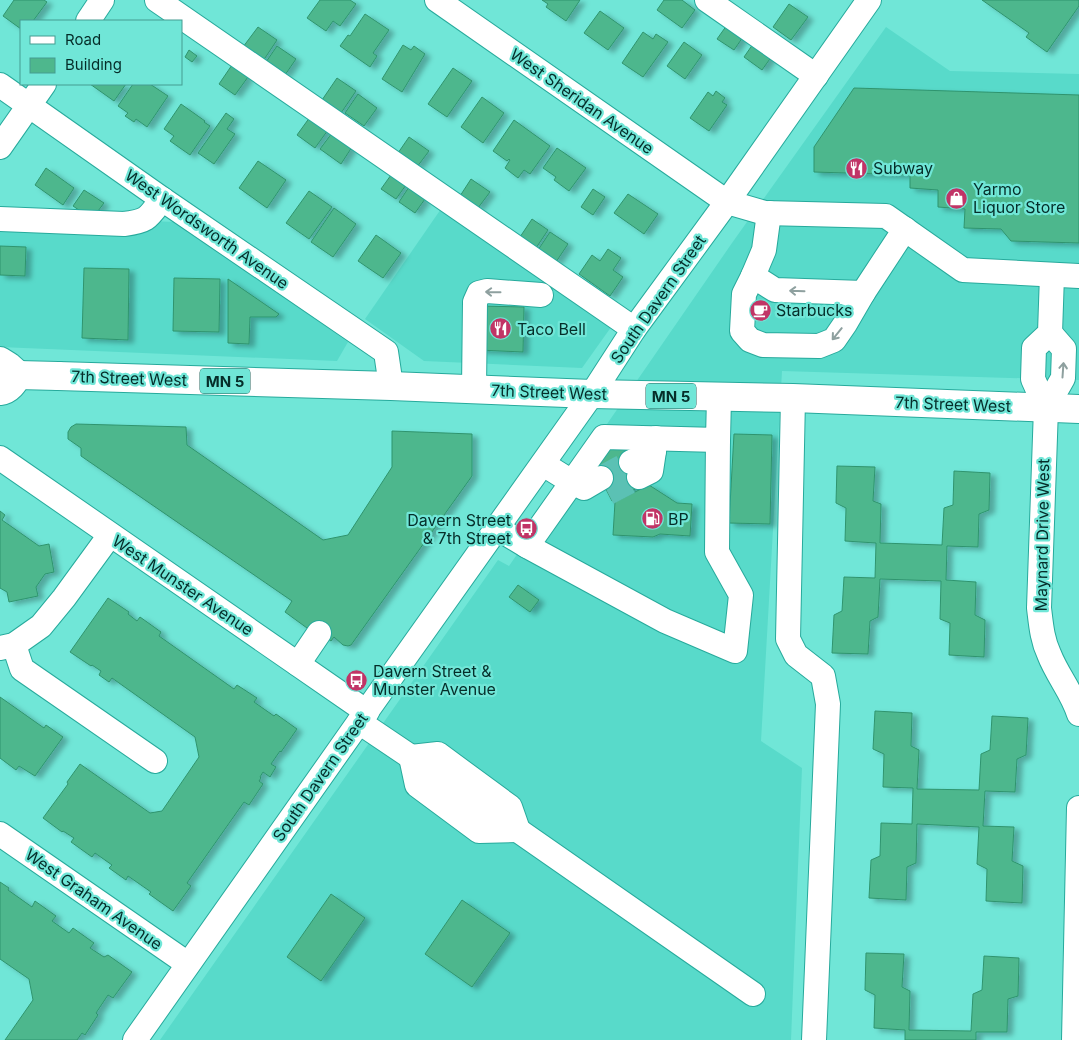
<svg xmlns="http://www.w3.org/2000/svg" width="1079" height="1040" viewBox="0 0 1079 1040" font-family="Inter,sans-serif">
<defs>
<filter id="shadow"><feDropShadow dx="5.5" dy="3" stdDeviation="2.5" flood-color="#0004"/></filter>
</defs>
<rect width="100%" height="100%" fill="#70e6d7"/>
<g fill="#58daca">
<polygon points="886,27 950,71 1079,74 1079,380 782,371 761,741 802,768 791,1040 160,1040 498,560 509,566 732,243"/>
<polygon points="443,206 614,323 582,368 424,361 365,319"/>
<polygon points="0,216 177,222 348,342 337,361 0,347"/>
</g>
<g fill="#4eb78d" stroke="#2f946e" filter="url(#shadow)">
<polygon points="14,0 44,0 47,2 33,21 21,21 21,29 3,16"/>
<polygon points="320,0 350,0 356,4 340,26 333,21 326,31 307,18"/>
<polygon points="542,0 580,0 566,21 546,7 548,4"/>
<polygon points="664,0 682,0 695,10 682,28 657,10"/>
<polygon points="982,0 1079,0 1079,6 1047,52 1026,37 1029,33"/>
<polygon points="789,4 808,17 791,40 773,27"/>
<polygon points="600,11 624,28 608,50 584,33"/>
<polygon points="365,14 389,30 373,53 377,56 370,67 340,46 348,35 350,36"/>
<polygon points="727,25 743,37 734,50 717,39"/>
<polygon points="258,27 277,40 263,61 243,47"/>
<polygon points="643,32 653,39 656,34 668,42 643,77 622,63"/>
<polygon points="684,42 702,55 685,79 667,66"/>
<polygon points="753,44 772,56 762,70 744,57"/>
<polygon points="403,45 411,50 414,46 425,54 402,92 382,79"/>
<polygon points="277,46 296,59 285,75 266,62"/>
<polygon points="189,50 197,56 192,62 185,57"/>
<polygon points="232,65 248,77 235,95 219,84"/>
<polygon points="453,68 472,81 447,117 428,104"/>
<polygon points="337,78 356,91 341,113 322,100"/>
<polygon points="90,84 126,84 114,101"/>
<polygon points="133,84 150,84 168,96 147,127 136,119 134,122 125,116 128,113 118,106"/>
<polygon points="854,88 1079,95 1079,243 1011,241 1001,229 964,228 965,209 938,207 938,190 910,188 910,175 814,172 814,147"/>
<polygon points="716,91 725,98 722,102 727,105 709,131 690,118 708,92 713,96"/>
<polygon points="358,94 377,108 364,126 345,113"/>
<polygon points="482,97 504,113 483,143 461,127"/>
<polygon points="181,104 205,121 204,122 210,126 190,155 170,141 174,136 164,129"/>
<polygon points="226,113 234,119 227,129 235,134 214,164 198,153"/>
<polygon points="310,117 328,130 315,148 297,135"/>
<polygon points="514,120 550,146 530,174 524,170 518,178 505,168 510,160 509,159 507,161 493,151"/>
<polygon points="332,133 352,147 341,164 320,149"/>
<polygon points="409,137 429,151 417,167 398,153"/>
<polygon points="557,148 586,168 569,191 554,180 556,177 543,168"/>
<polygon points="258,161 286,180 267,208 239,188"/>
<polygon points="46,168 74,188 63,205 35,185"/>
<polygon points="391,175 406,185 396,199 381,189"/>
<polygon points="471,179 490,192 478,208 460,196"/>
<polygon points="409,187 425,199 415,213 399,202"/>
<polygon points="593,189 605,197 593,215 581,207"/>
<polygon points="84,190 104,203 92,219 73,206"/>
<polygon points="309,191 332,207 309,239 286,223"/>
<polygon points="628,194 658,214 644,234 614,213"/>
<polygon points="334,208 356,224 333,257 311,242"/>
<polygon points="532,219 548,230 536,248 520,237"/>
<polygon points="550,232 568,244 556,262 538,250"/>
<polygon points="376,235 401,253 383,278 358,261"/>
<polygon points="0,246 26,247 25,276 0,275"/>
<polygon points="608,249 621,258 613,270 623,277 610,296 579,274 592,255 600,261"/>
<polygon points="84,268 129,269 128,340 82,338"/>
<polygon points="174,278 220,279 219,332 173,331"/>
<polygon points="228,279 279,314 276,317 250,317 249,344 228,343"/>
<polygon points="480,306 524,307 523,352 478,350"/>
<polygon points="76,424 186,427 187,445 323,540 348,535 392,467 392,431 472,434 472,476 351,645 348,646 343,645 334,637 331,641 309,626 307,628 285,612 292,601 81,456 81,448 68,439 68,432 71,427"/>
<polygon points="734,434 772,435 770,524 729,523"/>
<polygon points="621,442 643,485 612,501 590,458"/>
<polygon points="837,466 875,467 873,501 881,504 880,543 942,545 944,508 953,505 954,471 990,473 989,510 979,514 978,547 947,546 946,580 976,582 975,615 985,620 984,657 949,655 950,623 940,619 941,581 880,579 878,617 870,621 868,654 832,653 834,615 842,611 844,577 875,578 876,543 845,541 846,508 836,503"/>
<polygon points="649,485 677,503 692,504 690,536 660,534 653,537 613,535 615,502"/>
<polygon points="0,511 5,515 2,520 39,546 49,544 54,572 45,574 36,587 38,596 9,602 7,592 0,588"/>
<polygon points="518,585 539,600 530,612 509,597"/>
<polygon points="108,598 129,612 128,614 137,621 140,617 161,632 159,636 234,689 237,685 257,698 254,702 274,716 276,714 297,729 281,752 280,751 271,764 276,767 270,777 263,772 260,777 261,778 259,781 263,784 249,805 244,802 187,883 191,886 173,911 149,894 151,892 128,876 126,880 109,868 112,865 95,853 92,857 71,842 74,838 63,831 62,832 43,818 68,784 67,782 80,764 150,813 162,811 199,757 195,737 112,678 109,682 99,675 101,671 92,665 91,666 70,652"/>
<polygon points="0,697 44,728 46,725 63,737 35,776 19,766 16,770 0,758"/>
<polygon points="875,711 912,713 911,746 919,750 917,789 979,790 981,754 990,750 992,716 1028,718 1026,755 1017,759 1015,792 985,791 983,826 1014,827 1012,861 1023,866 1022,903 986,901 987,869 977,864 979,827 917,824 916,863 907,867 906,900 869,898 871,860 880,856 881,823 912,824 913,788 883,787 884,754 873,749"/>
<polygon points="0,882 9,888 8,890 32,907 35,901 56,916 52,921 69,933 73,928 94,943 90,948 104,957 108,955 132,972 113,998 108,995 96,1013 98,1015 85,1035 82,1033 77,1040 5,1040 33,1000 29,979 0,959"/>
<polygon points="331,894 365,918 321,981 287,957"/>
<polygon points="462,900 510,933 472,987 425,954"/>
<polygon points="866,953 904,954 902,987 910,991 909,1030 971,1031 973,994 982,990 984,956 1019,958 1018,996 1008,999 1007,1032 976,1032 976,1040 905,1040 905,1030 874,1028 875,995 865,990"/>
</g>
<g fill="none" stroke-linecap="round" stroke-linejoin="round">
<g stroke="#5bc1b4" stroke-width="24" stroke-dasharray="24 12" stroke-linecap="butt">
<polyline points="601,478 631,462"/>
<polyline points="608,493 639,477"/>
</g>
<defs>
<g id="minor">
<polyline points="157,0 634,329"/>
<polyline points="437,0 727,202 765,213 886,216 963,270 1079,276"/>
<polyline points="707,0 816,76"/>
<polyline points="88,21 102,0"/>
<polyline points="0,85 162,199 386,352 391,386"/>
<polyline points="0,147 44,84"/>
<polyline points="769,213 764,250 753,276 744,294 742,331 750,340 763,345 819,346 834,340 845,324 863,293 905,229"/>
<path d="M0,219l124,5c24,-3 24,-6 38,-25"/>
<path d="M1052,275l-2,58 -16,15 -1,31 13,29 -7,200c2,16 3,31 10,46 8,21 23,38 30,60"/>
<polyline points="753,276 775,290 863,293"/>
<polyline points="474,389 475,302 479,293 487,291 541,295"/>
<polyline points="793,398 788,639 796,655 823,676 828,704 814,1040"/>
<polyline points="1046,408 1063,378 1064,349 1050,333"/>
<polyline points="0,458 367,712"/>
<polyline points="631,462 654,451 656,438"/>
<polyline points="543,464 572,482 584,488 601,478"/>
<polyline points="639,477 651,471 654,451"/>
<polyline points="497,528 527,546 665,621 735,651 741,595 717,552 718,440"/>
<polyline points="527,546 604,437 718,440 719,397"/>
<polyline points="14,645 22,669 155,761"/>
<polyline points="0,648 14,645 41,626 64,598 110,535"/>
<polyline points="298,664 319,633"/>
<polyline points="359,722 460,790 753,994"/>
<polygon points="438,754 510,807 518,830 479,831 417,785 411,757"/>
<polyline points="0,834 188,964"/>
<polyline points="135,1040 359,722 592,394 634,329 727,202 869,0"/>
<polyline points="1074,1040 1079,808"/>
</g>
<polyline id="major" points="58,376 391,386 592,394 793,398 1079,409"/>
<g id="highway">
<polyline points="0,361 8,366 18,375"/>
<polyline points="18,375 58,376"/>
<path d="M0,391c9,-1 14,-9 18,-16"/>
</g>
</defs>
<use href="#minor" stroke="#27aa9c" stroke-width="26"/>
<use href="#major" stroke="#27aa9c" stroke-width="30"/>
<use href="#highway" stroke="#27aa9c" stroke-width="30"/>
<use href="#minor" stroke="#fff" stroke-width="24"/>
<use href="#major" stroke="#fff" stroke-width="28"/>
<use href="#highway" stroke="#fff" stroke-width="28"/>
</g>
<defs><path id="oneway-shaft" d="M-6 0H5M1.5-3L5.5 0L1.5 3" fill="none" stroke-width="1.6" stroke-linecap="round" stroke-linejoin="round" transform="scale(1.25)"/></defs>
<g stroke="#8ea09f">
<use href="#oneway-shaft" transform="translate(797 291) rotate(-178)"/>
<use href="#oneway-shaft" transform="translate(493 292) rotate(-179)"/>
<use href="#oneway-shaft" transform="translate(837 334) rotate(129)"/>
<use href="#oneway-shaft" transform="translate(1063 370) rotate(-86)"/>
</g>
<defs>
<symbol id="restaurant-disc" viewBox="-11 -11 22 22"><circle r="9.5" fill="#c13466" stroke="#70e6d7"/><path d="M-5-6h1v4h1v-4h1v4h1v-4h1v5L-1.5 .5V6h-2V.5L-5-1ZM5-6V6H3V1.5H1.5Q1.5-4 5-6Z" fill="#fff"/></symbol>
<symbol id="shop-disc" viewBox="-11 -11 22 22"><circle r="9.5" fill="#c13466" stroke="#70e6d7"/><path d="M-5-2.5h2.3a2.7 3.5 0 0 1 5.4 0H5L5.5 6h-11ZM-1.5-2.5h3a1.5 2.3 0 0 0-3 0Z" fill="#fff"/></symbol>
<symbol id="cafe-disc" viewBox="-11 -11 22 22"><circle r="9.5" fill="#c13466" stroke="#70e6d7"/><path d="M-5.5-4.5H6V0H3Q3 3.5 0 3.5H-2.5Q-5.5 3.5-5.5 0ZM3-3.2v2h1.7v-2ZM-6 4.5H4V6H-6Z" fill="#fff"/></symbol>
<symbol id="fuel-disc" viewBox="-11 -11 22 22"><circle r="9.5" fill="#c13466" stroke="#70e6d7"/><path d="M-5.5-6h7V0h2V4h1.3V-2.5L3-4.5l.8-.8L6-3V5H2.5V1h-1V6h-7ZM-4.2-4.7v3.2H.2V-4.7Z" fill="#fff"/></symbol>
<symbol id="bus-disc" viewBox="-11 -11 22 22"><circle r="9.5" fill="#c13466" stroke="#70e6d7"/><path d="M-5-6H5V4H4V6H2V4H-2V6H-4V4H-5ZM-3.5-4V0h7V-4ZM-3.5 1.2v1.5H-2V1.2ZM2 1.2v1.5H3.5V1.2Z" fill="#fff"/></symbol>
</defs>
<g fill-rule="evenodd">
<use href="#restaurant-disc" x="844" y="156" width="25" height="25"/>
<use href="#shop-disc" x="944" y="186" width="25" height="25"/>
<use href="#cafe-disc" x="748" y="298" width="25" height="25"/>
<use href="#restaurant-disc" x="488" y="316" width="25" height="25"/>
<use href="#fuel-disc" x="640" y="506" width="25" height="25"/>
<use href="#bus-disc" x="514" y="516" width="25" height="25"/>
<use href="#bus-disc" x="344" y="668" width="25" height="25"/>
</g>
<g text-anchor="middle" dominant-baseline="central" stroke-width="4.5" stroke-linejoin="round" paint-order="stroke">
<g fill="#70e6d7" stroke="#25645d" stroke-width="1">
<rect x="200" y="368.5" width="50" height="25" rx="4"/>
<rect x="646" y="383.5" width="50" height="25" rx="4"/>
</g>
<g font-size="15" font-weight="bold" fill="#052d29">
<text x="225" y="381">MN 5</text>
<text x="671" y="396">MN 5</text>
</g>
<g font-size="16" fill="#052d29" stroke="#70e6d7">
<text transform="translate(582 101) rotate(35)">West Sheridan Avenue</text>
<text transform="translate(207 229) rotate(35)">West Wordsworth Avenue</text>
<text transform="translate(658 299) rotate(-55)">South Davern Street</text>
<text transform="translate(129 378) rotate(2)">7th Street West</text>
<text transform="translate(549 392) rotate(2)">7th Street West</text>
<text transform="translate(953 404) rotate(2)">7th Street West</text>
<text transform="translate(1042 535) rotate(-89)">Maynard Drive West</text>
<text transform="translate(183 585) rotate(34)">West Munster Avenue</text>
<text transform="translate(320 777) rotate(-55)">South Davern Street</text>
<text transform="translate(94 899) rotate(35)">West Graham Avenue</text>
</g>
<g font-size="16" fill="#052d29" stroke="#70e6d7" text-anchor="start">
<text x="873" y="168">Subway</text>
<text x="973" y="189">Yarmo<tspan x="973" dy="18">Liquor Store</tspan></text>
<text x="776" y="310">Starbucks</text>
<text x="517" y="329">Taco Bell</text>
<text x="668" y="519">BP</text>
<text x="511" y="520" text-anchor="end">Davern Street<tspan x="511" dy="18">&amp; 7th Street</tspan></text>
<text x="373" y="671">Davern Street &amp;<tspan x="373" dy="18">Munster Avenue</tspan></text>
</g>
</g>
<rect x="20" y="20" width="162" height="65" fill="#70e6d7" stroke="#459c91"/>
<rect x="30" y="36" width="25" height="8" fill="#ffffff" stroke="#459c91"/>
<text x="65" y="45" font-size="15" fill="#052d29">Road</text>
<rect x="30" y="58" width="25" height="15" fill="#4eb78d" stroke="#459c91"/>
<text x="65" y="70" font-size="15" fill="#052d29">Building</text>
</svg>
